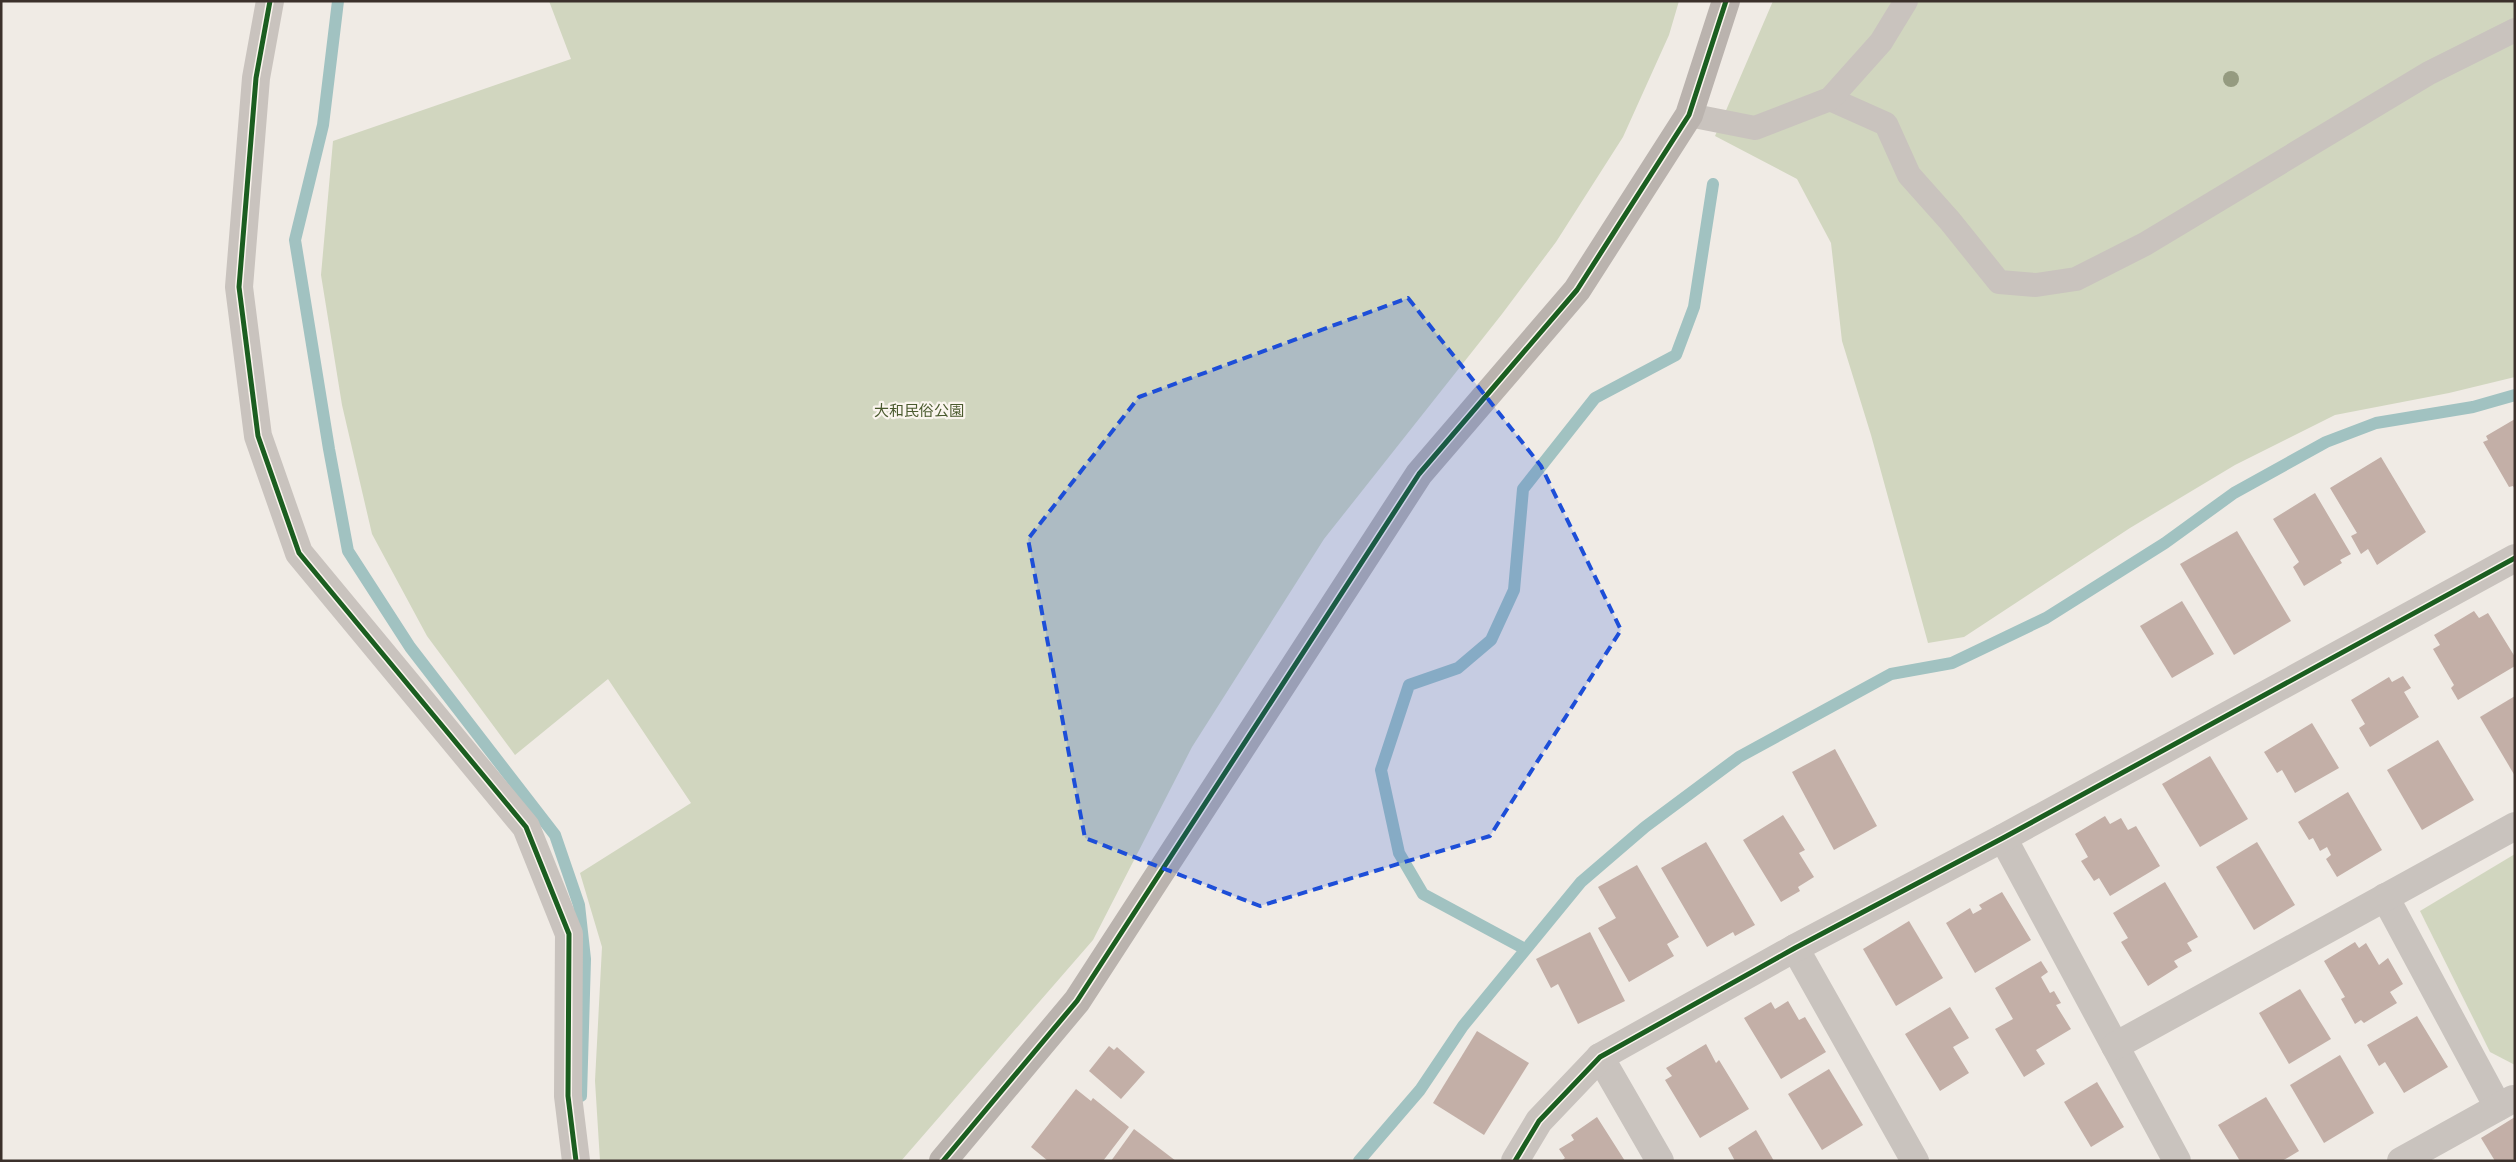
<svg xmlns="http://www.w3.org/2000/svg" width="2516" height="1162" viewBox="0 0 2516 1162" font-family="'Nunito Sans','Noto Sans JP',sans-serif">
<rect width="100%" height="100%" fill="#f0ebe5"/>
<g fill="#d1d6bf">
<polygon points="549,1 1679,1 1669,35 1623,137 1556,242 1502,314 1324,539 1192,747 1093,940 901,1161 600,1161 595,1081 602,947 580,873 691,803 608,679 515,755 427,636 372,534 342,405 321,275 333,141 571,59"/>
<polygon points="1773,1 2515,1 2515,377 2449,393 2335,415 2235,465 2130,528 1964,637 1928,643 1871,435 1842,341 1831,243 1797,179 1715,136"/>
<polygon points="2515,854 2515,1065 2490,1052 2420,911"/>
</g>
<g fill="none" stroke-linecap="round" stroke-linejoin="round">
<g stroke="#a1c2c1" stroke-width="12">
<polyline points="338,1 323,125 295,240 329,449 348,551 410,647 555,835 579,905 585,959 581,1096"/>
<polyline points="1525,949 1423,894 1399,853 1381,770 1409,685 1458,668 1491,640 1514,590 1523,489 1595,398 1676,355 1694,307 1713,184"/>
<polyline points="1359,1161 1420,1090 1463,1026 1581,882 1645,827 1739,757 1891,674 1952,663 2046,618 2165,543 2234,493 2326,442 2376,423 2473,407 2515,395"/>
</g>
</g>
<g fill="#c3afa7">
<polygon points="2515,419 2515,489 2513,486 2509,487 2483,442 2488,440 2486,436"/>
<polygon points="2381,457 2426,532 2377,565 2368,549 2361,554 2351,536 2357,533 2330,488"/>
<polygon points="2315,493 2351,554 2340,560 2342,563 2304,586 2293,567 2299,562 2273,519"/>
<polygon points="2237,531 2291,621 2234,655 2180,564"/>
<polygon points="2182,601 2214,654 2172,678 2140,626"/>
<polygon points="2474,611 2479,618 2488,613 2515,657 2515,666 2458,700 2451,688 2454,685 2433,649 2440,645 2434,635"/>
<polygon points="2403,676 2411,688 2404,692 2419,717 2370,747 2359,728 2365,724 2351,700 2389,677 2392,682"/>
<polygon points="2515,696 2515,776 2480,717"/>
<polygon points="2312,723 2339,768 2295,793 2282,770 2277,773 2264,752"/>
<polygon points="2438,740 2474,800 2422,830 2387,770"/>
<polygon points="1835,749 1877,826 1834,850 1792,772"/>
<polygon points="2210,756 2248,819 2200,847 2162,784"/>
<polygon points="2348,792 2382,850 2337,877 2326,859 2331,855 2327,847 2320,851 2313,838 2309,840 2298,822"/>
<polygon points="1783,815 1805,850 1799,853 1814,877 1798,887 1800,891 1781,902 1743,840"/>
<polygon points="2105,816 2110,824 2121,818 2128,830 2136,826 2160,866 2110,896 2099,878 2094,881 2081,861 2088,857 2075,834"/>
<polygon points="1706,842 1755,925 1735,936 1733,932 1707,947 1661,868"/>
<polygon points="2257,842 2295,905 2254,930 2216,867"/>
<polygon points="1637,865 1679,937 1667,944 1674,956 1629,982 1598,928 1616,918 1598,887"/>
<polygon points="2165,882 2198,937 2187,943 2192,951 2174,961 2178,967 2148,986 2121,942 2128,938 2113,913"/>
<polygon points="2002,892 2031,940 1975,973 1946,923 1970,908 1973,914 1982,909 1979,905"/>
<polygon points="1909,921 1943,978 1896,1006 1863,949"/>
<polygon points="1590,932 1625,1001 1578,1024 1558,984 1551,988 1536,959"/>
<polygon points="2355,942 2359,948 2366,943 2379,965 2388,958 2403,984 2390,992 2397,1003 2364,1023 2361,1020 2355,1024 2341,999 2345,997 2324,961"/>
<polygon points="2041,961 2048,972 2041,977 2050,993 2054,991 2061,1003 2056,1005 2071,1029 2036,1050 2045,1064 2024,1077 1995,1029 2013,1019 1995,988"/>
<polygon points="2300,989 2331,1039 2289,1064 2259,1013"/>
<polygon points="1788,1001 1799,1020 1805,1017 1826,1052 1781,1079 1744,1018 1771,1002 1775,1009"/>
<polygon points="1950,1007 1969,1038 1953,1047 1969,1073 1940,1091 1905,1034"/>
<polygon points="2417,1016 2448,1067 2404,1093 2385,1062 2379,1066 2367,1045"/>
<polygon points="1477,1031 1529,1063 1484,1135 1433,1103"/>
<polygon points="1706,1044 1716,1063 1719,1060 1749,1109 1700,1138 1665,1080 1672,1076 1666,1068"/>
<polygon points="1109,1046 1114,1050 1117,1047 1145,1072 1121,1099 1089,1071"/>
<polygon points="2340,1055 2374,1113 2324,1143 2290,1085"/>
<polygon points="1829,1069 1863,1125 1822,1150 1788,1094"/>
<polygon points="2097,1082 2124,1127 2091,1147 2064,1102"/>
<polygon points="1076,1089 1091,1101 1093,1098 1129,1127 1103,1161 1048,1161 1031,1147"/>
<polygon points="2266,1097 2299,1151 2282,1161 2240,1161 2218,1125"/>
<polygon points="1597,1117 1625,1161 1561,1161 1565,1158 1559,1149 1574,1140 1571,1135"/>
<polygon points="2515,1117 2515,1161 2495,1161 2481,1138"/>
<polygon points="1134,1129 1176,1161 1111,1161"/>
<polygon points="1756,1130 1774,1161 1735,1161 1728,1148"/>
</g>
<g fill="none" stroke-linecap="round" stroke-linejoin="round">
<g stroke="#c9c3be" stroke-width="24">
<polyline points="1830,99 1886,124 1909,175 1950,221 1999,282 2036,285 2076,279 2145,244 2429,73 2515,30"/>
<polyline points="1689,115 1755,128 1830,99 1881,42 1906,1"/>
</g>
<g stroke="#c9c3be" stroke-width="28">
<polyline points="270,1 256,78 239,287 258,436 299,553 526,827 569,934 568,1096 576,1161"/>
<polyline points="2003,838 2177,1161"/>
<polyline points="2385,897 2498,1107"/>
<polyline points="1795,948 1915,1161"/>
<polyline points="2115,1046 2515,826"/>
<polyline points="1600,1057 1660,1161"/>
<polyline points="1515,1161 1539,1121 1600,1057 1795,948 2003,838 2515,558"/>
<polyline points="2401,1161 2513,1099"/>
</g>
<polyline stroke="#bab3ae" stroke-width="28" points="943,1161 1077,1001 1419,474 1577,290 1689,115 1726,1"/>
<defs>
<g id="cycleway">
<polyline points="270,1 256,78 239,287 258,436 299,553 526,827 569,934 568,1096 576,1161"/>
<polyline points="943,1161 1077,1001 1419,474 1577,290 1689,115 1726,1"/>
<polyline points="1515,1161 1539,1121 1600,1057 1795,948 2003,838 2515,558"/>
</g>
</defs>
<use href="#cycleway" stroke="#fbf5ee" stroke-width="8"/>
<use href="#cycleway" stroke="#1b5e20" stroke-width="5"/>
</g>
<circle fill="#959b80" cx="2231" cy="79" r="8"/>
<path fill="#1d4ed8" fill-opacity="0.2" stroke="#1d4ed8" stroke-width="4" stroke-dasharray="10 6" stroke-linejoin="round" d="M1408,298l133,168 80,164 -131,206 -230,70 -175,-68 -57,-299 111,-142z"/>
<g text-anchor="middle" dominant-baseline="central" stroke-width="4.5" stroke-linejoin="round" paint-order="stroke">
<g font-size="15" fill="#4a5a2e" stroke="#fbf5ee">
<text x="919" y="411">大和民俗公園</text>
</g>
</g>
<rect width="2516" height="1162" fill="none" stroke="#3b302b" stroke-width="5"/>
</svg>
